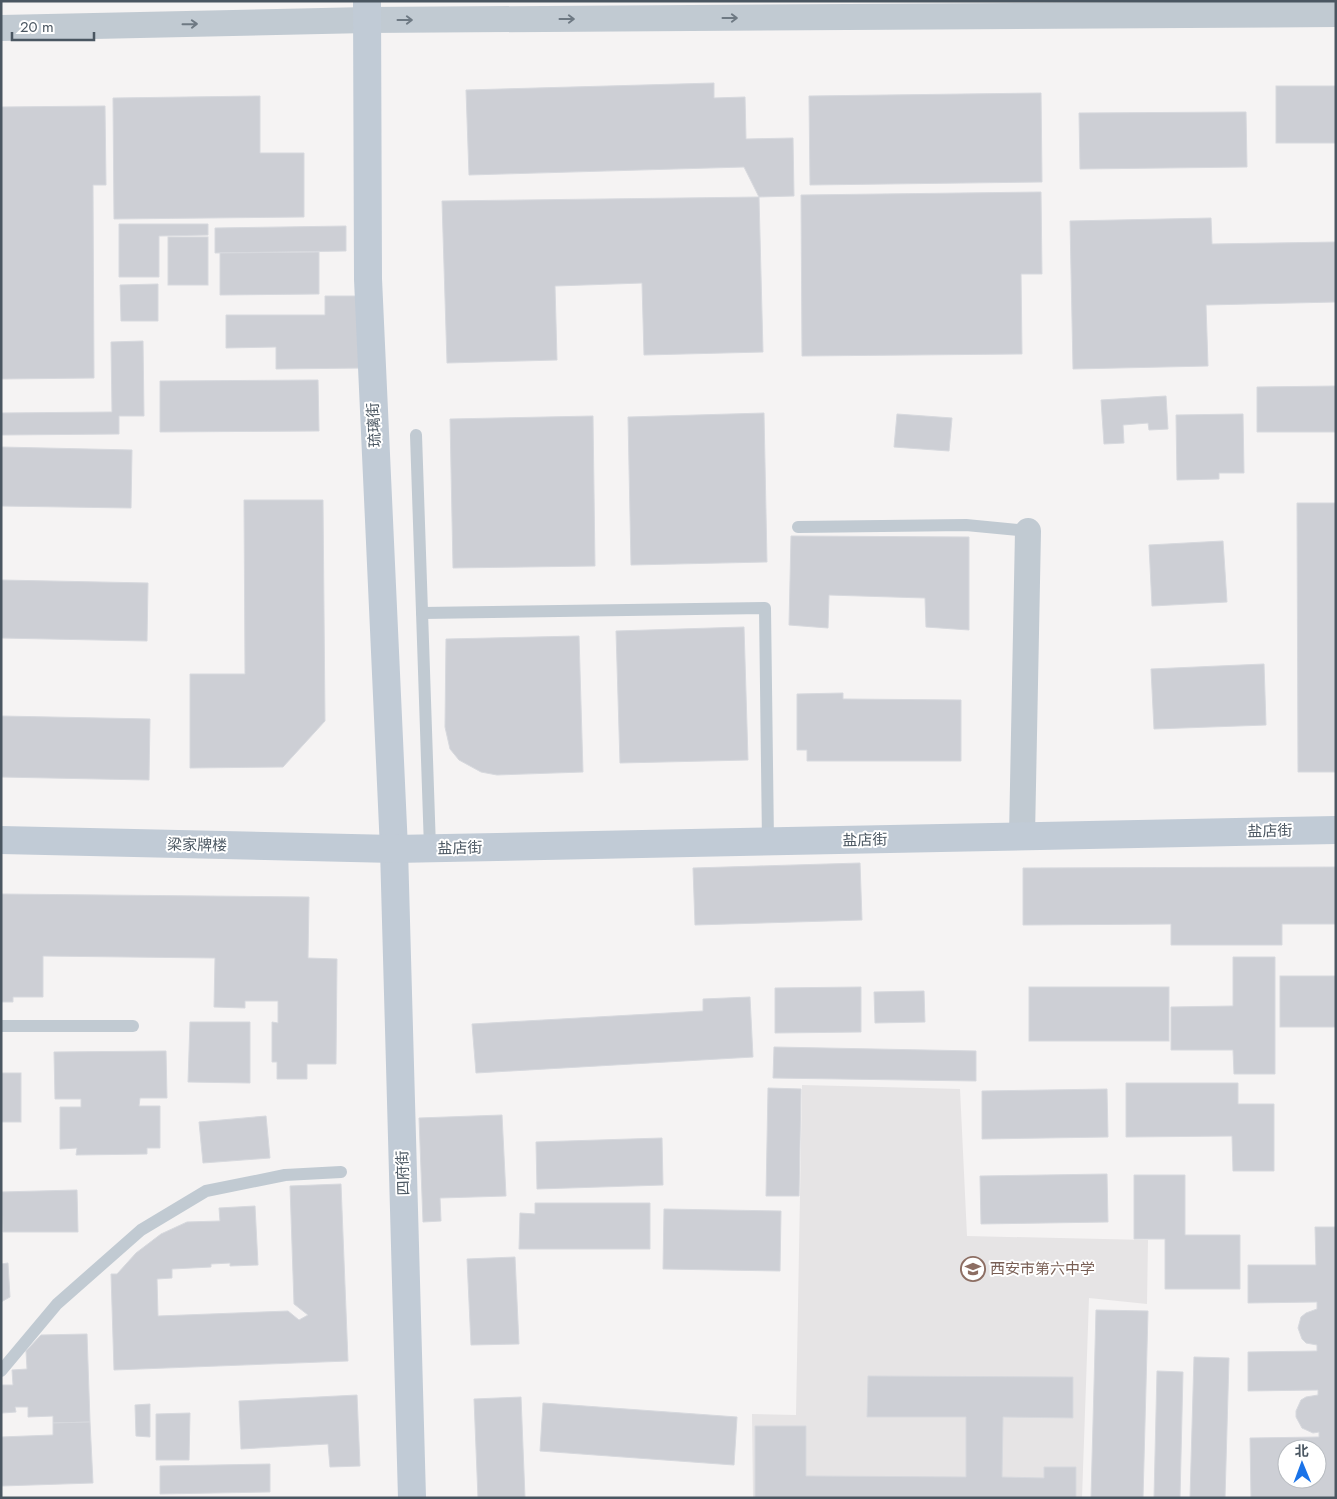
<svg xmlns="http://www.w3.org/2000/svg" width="1337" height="1499" viewBox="0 0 1337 1499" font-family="Jost,'Noto Sans SC',sans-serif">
<rect width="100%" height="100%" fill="#f5f3f3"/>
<polygon fill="#e6e4e5" points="802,1085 960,1089 967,1236 1148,1240 1147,1304 1089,1298 1082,1498 753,1498 752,1414 796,1415"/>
<g fill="#cdcfd5" stroke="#d7d9de" fill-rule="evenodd">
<polygon points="714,83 714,98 745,97 746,139 793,138 794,196 759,197 744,167 469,175 466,90"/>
<rect x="1276" y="86" width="60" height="57"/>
<polygon points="1041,93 1042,182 810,185 809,96"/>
<polygon points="260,96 260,153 304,153 304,217 114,219 113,98"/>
<polygon points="105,106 106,185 93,185 94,378 1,379 1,107"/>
<polygon points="1246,112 1247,167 1080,169 1079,113"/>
<polygon points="1041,192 1042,274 1021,274 1022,354 802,356 801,195"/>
<polygon points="759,197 763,352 644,355 642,283 555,286 557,360 447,363 442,201"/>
<polygon points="1211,218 1212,244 1336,242 1336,302 1206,305 1208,366 1073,369 1070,221"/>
<polygon points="119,224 208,224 208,235 159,236 159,277 119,277"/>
<polygon points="346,226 346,251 215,253 215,228"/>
<rect x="168" y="237" width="40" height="48"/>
<polygon points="319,252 319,294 220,295 220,253"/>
<polygon points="158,284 158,321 121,321 120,285"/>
<polygon points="325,296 363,296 364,368 276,369 276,347 226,348 226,315 325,315"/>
<polygon points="143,341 144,416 119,416 119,434 1,435 1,413 112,412 111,342"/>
<polygon points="318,380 319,431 160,432 160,381"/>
<polygon points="1336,386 1336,432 1257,432 1257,387"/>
<polygon points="1166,396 1168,429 1149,430 1148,423 1123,425 1124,443 1104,444 1101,400"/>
<polygon points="764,413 767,562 631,565 628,417"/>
<polygon points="897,414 952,418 949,451 894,447"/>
<polygon points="1243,414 1244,473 1219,473 1219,479 1177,480 1176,415"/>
<polygon points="593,416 595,566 453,568 450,419"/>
<polygon points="1,447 132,450 131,508 1,506"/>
<polygon points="244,500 323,500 325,721 283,767 190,768 190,674 245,674"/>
<polygon points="1297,503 1336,503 1336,772 1298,772"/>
<polygon points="791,536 969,537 969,630 926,627 925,598 829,595 828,628 789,625"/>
<polygon points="1223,541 1227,602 1152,606 1149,545"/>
<polygon points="1,580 148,583 147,641 1,638"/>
<polygon points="744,627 748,760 620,763 616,631"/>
<polygon points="579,636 583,772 497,775 481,772 459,760 450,749 445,727 446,639"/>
<polygon points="1264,664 1266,725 1154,729 1151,669"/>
<polygon points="843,693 843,699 961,700 961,761 807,761 807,750 797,750 797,694"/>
<polygon points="1,716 150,719 149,780 1,777"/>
<polygon points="860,863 862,920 695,925 693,868"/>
<polygon points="1336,867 1336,924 1282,924 1282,945 1171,945 1171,924 1023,925 1023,868"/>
<polygon points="1,894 309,897 308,958 337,959 336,1064 307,1064 307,1079 277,1079 277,1062 272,1062 272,1022 278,1023 278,1001 245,1001 245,1008 214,1007 215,958 43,956 43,997 13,997 13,1002 1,1002"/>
<polygon points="1233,957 1275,957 1275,1074 1234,1074 1233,1050 1171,1050 1171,1007 1233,1006"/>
<rect x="1280" y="976" width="56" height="51"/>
<polygon points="861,987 861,1032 775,1033 775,988"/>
<rect x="1029" y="987" width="140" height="54"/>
<polygon points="924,991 925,1022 875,1023 874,992"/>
<polygon points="750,997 753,1057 476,1073 472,1024 703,1011 703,999"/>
<polygon points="190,1022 250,1022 250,1083 188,1082"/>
<polygon points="774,1047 976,1051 976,1081 773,1078"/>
<polygon points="166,1051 167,1098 140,1098 139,1106 160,1106 160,1148 147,1148 147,1154 76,1155 77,1148 60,1149 60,1107 81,1107 81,1099 55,1099 54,1052"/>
<rect x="1" y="1073" width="20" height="49"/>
<polygon points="1126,1083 1238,1083 1238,1104 1274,1104 1274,1171 1233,1171 1232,1136 1126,1137"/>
<polygon points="768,1088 801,1089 799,1196 766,1196"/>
<polygon points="1107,1089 1108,1137 982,1139 982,1091"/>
<polygon points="502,1115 506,1196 440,1198 441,1221 423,1222 419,1118"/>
<polygon points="266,1116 270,1158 203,1163 199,1122"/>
<polygon points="662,1138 663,1185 537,1189 536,1142"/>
<polygon points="1107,1174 1108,1222 981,1224 980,1176"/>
<polygon points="1134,1175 1185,1175 1185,1235 1240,1235 1240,1289 1165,1289 1165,1239 1134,1239"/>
<polygon points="341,1184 348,1361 114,1370 111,1274 117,1274 136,1253 161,1234 187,1222 220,1221 219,1208 255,1206 258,1265 230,1266 230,1263 211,1264 211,1267 172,1269 172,1278 157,1279 158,1316 288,1311 299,1320 308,1315 294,1304 290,1186"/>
<polygon points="77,1190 78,1232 3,1232 2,1192"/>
<polygon points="535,1203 650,1203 650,1249 519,1249 520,1213 535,1214"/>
<polygon points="664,1209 781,1211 780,1271 663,1269"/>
<path d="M1315,1227h21v271h-85l-1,-60 69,-1v-5l-6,1 -11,-5 -6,-11v-6l5,-11 5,-3 12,-2v-5l-70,1v-39l69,-1v-6l-11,-2 -4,-4 -4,-11 3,-11 5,-4 11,-4v-7l-69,1v-38h68zM1287,1449h30v30h-30z"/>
<polygon points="515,1257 519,1344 471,1345 467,1259"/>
<polygon points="8,1263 10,1297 1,1302 1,1264"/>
<polygon points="1096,1310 1148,1311 1143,1498 1091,1498"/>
<polygon points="87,1334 90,1422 53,1423 53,1416 28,1417 28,1407 15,1407 16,1412 2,1413 1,1385 13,1385 12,1370 27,1369 26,1351 41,1335"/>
<polygon points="1194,1357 1229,1358 1225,1498 1190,1498"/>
<polygon points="1157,1371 1183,1372 1180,1498 1154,1498"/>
<polygon points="868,1376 1073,1377 1073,1418 1003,1417 1002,1477 1044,1478 1044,1467 1076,1467 1076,1498 755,1498 755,1426 806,1426 806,1476 966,1477 966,1417 867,1417"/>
<polygon points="357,1395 360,1466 330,1467 328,1444 241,1449 239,1401"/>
<polygon points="521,1397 525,1498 478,1498 474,1399"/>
<polygon points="543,1403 737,1417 734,1465 540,1451"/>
<polygon points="150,1404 150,1437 136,1436 135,1405"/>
<polygon points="190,1413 189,1460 156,1460 156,1414"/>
<polygon points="90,1422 93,1483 1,1486 1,1437 53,1435 53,1423"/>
<polygon points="270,1464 270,1492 160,1494 160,1466"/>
</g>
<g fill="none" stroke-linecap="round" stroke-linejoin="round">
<g stroke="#c1cad2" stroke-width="12">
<polyline points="416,435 430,848"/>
<polyline points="798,527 966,525 1028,531"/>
<polyline points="422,613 765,608 768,842"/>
<polyline points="1,1026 133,1026"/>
<polyline points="1,1371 57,1304 141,1230 206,1191 285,1175 341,1172"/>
</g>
<g stroke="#c1cad2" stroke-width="26">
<polyline points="1,28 367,20 1336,14"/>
<polyline points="1022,836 1028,531"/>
</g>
<g stroke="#c1cbd6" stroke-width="28">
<polyline points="367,1 368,279 394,849 412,1498"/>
<polyline points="1,840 394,849 1336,830"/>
</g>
</g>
<defs><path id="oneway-shaft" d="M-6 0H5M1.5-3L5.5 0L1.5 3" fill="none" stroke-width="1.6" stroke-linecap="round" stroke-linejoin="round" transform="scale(1.25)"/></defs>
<g stroke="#6e7983">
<use href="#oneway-shaft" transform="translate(730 18)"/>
<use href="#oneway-shaft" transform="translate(567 19)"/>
<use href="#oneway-shaft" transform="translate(405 20)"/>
<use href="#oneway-shaft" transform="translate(190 24) rotate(-1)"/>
</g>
<defs>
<symbol id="school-ring" viewBox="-11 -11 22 22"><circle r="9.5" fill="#fff" stroke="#8d6e63" stroke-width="1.5"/><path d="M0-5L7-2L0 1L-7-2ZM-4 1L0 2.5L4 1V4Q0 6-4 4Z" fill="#8d6e63"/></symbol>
</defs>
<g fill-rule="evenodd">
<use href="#school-ring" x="959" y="1255" width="28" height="28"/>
</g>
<g text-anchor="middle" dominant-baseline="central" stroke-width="4" stroke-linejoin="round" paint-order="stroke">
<g font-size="15" fill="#4a5661" stroke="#fff">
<text transform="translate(374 425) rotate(-93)">琉璃街</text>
<text transform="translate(1270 831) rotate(-1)">盐店街</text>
<text transform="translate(865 840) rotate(-1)">盐店街</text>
<text transform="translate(197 845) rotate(1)">梁家牌楼</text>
<text transform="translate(460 848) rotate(-1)">盐店街</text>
<text transform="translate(403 1173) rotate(-92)">四府街</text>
</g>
<g font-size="15" fill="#785e54" stroke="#fff" text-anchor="start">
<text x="990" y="1269">西安市第六中学</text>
</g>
</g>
<rect width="1337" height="1499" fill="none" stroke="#4a5661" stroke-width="5"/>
<g transform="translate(1302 1464) rotate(359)"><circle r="24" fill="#ffffff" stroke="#b7bbc0"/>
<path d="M0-4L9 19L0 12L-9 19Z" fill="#1a73e8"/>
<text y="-8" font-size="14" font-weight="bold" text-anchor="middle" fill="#4a5661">北</text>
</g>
<path d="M12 32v8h82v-8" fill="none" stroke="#4a5661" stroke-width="2.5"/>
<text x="20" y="32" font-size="15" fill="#4a5661" stroke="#ffffff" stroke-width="4" paint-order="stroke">20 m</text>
</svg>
